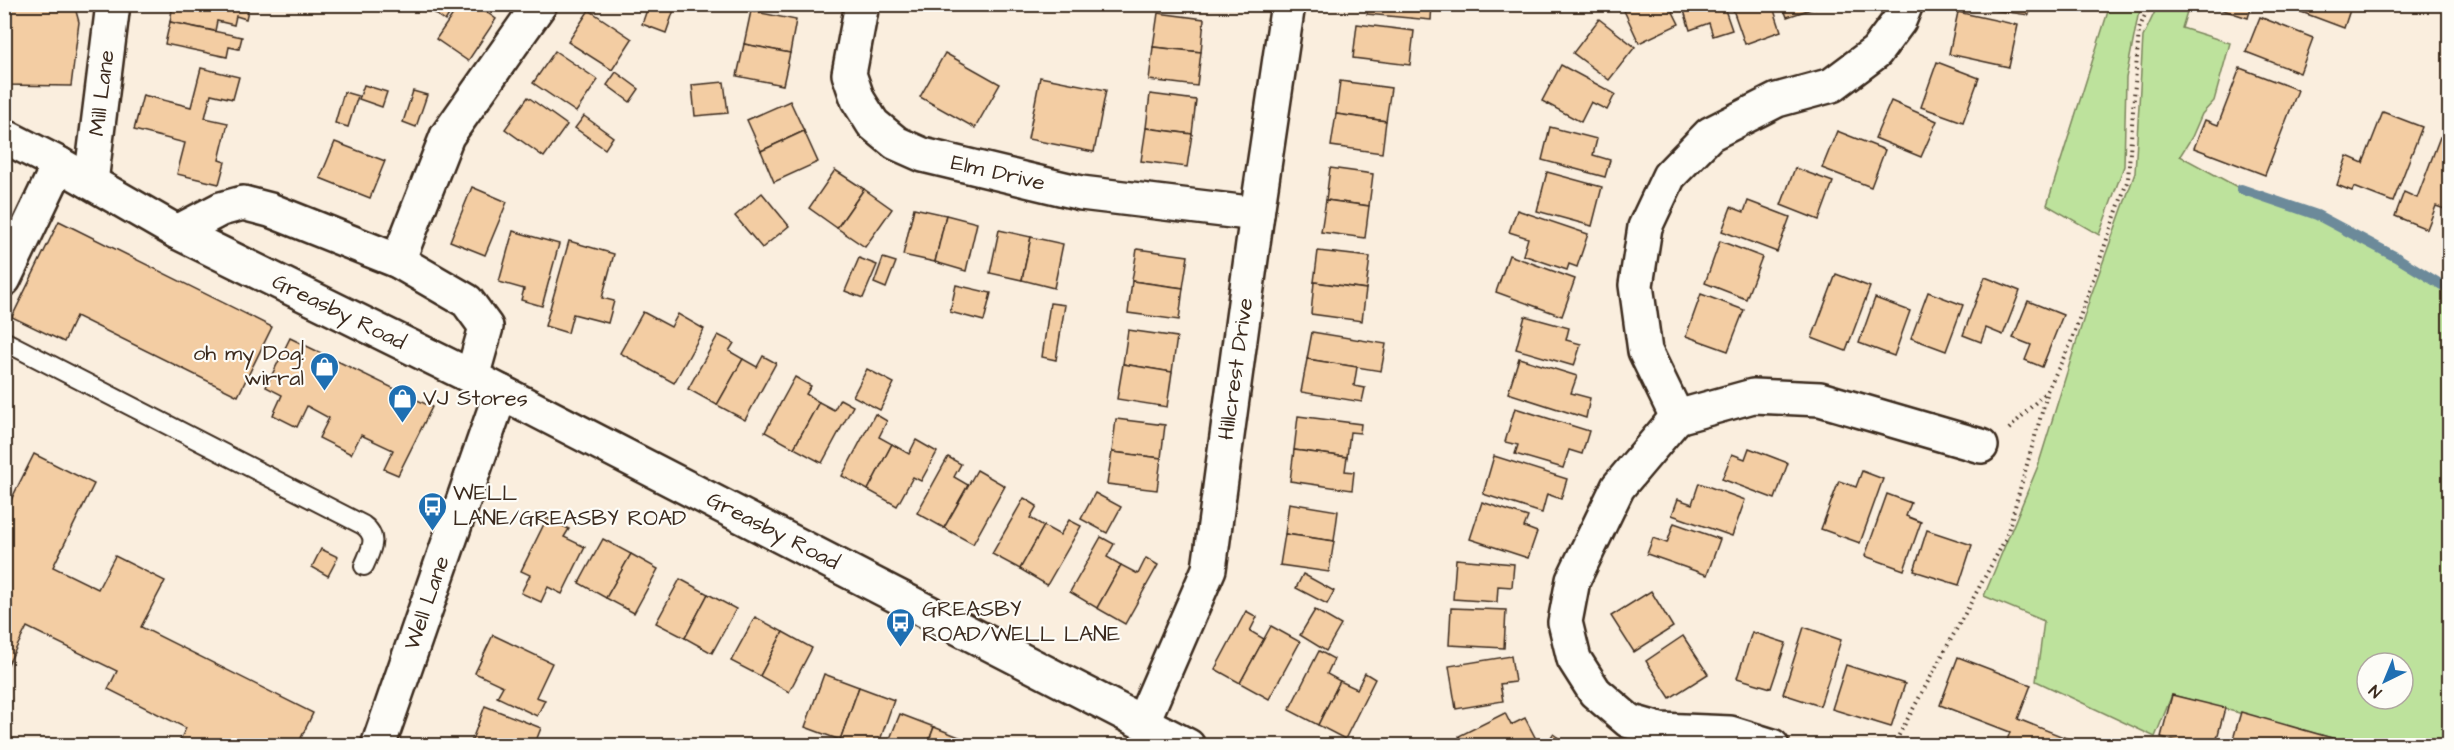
<svg xmlns="http://www.w3.org/2000/svg" width="2454" height="750" viewBox="0 0 2454 750" font-family="'Architects Daughter',sans-serif">
<rect width="100%" height="100%" fill="#faeede"/>
<filter id="ink" filterUnits="userSpaceOnUse"><feTurbulence type="fractalNoise" baseFrequency=".0167" numOctaves="2"/><feDisplacementMap in="SourceGraphic" scale="12" xChannelSelector="R" yChannelSelector="G"/><feConvolveMatrix kernelMatrix="1 2 1 2 8 2 1 2 1" color-interpolation-filters="sRGB"/></filter>
<g filter="url(#ink)">
<g fill="#bde29c" stroke="#7c865d" stroke-width="1.5" fill-rule="evenodd">
<polygon points="2110,5 2143,5 2138,16 2126,78 2124,166 2099,235 2047,205"/>
<path d="M2158,5h31l-7,23 48,15 -16,58 -12,13 -10,23 -12,19 61,33 74,24 134,77v455h-91l-186,-50 -17,42 -119,-56 8,-60 -60,-25 54,-130 52,-168 45,-125 8,-136zM2367,663h36v36h-36z"/>
</g>
<g fill="none" stroke-linecap="round" stroke-linejoin="round">
<polyline stroke="#6c8a9a" stroke-width="10" points="2241,189 2317,215 2396,257 2450,290"/>
</g>
<g fill="#f3cda3" stroke="#3b2a1e" stroke-width="1.5">
<polygon points="4,4 74,4 79,22 71,86 4,85"/>
<polygon points="173,4 221,4 248,10 246,19 236,16 234,25 217,21 215,31 170,22"/>
<polygon points="438,4 456,4 445,21 433,12"/>
<polygon points="460,4 475,4 496,19 468,61 436,39"/>
<polygon points="649,4 676,4 666,33 642,24"/>
<polygon points="700,4 726,4 725,9"/>
<polygon points="1368,4 1432,4 1431,20 1367,14"/>
<polygon points="1621,4 1669,4 1679,24 1639,43"/>
<polygon points="1682,4 1723,4 1732,30 1713,36 1709,23 1690,30"/>
<polygon points="1731,4 1772,4 1781,31 1745,44"/>
<polygon points="1782,4 1823,4 1823,5 1787,17"/>
<polygon points="1970,4 2030,4 2029,15 1970,7"/>
<polygon points="2221,4 2252,4 2248,18 2220,9"/>
<polygon points="2280,4 2352,4 2344,28"/>
<polygon points="589,10 632,39 612,70 568,42"/>
<polygon points="751,11 796,20 790,53 744,44"/>
<polygon points="1958,12 2018,25 2009,67 1949,54"/>
<polygon points="1158,13 1204,19 1201,52 1153,47"/>
<polygon points="2260,17 2313,38 2300,73 2246,52"/>
<polygon points="1599,19 1635,47 1609,80 1573,53"/>
<polygon points="170,22 242,37 239,49 229,47 227,57 165,44"/>
<polygon points="1357,24 1414,31 1410,65 1353,58"/>
<polygon points="744,44 790,53 783,85 737,76"/>
<polygon points="1153,47 1201,52 1197,86 1149,80"/>
<polygon points="555,51 598,80 576,112 533,83"/>
<polygon points="945,53 1000,84 975,128 920,97"/>
<polygon points="1937,62 1979,78 1963,122 1921,107"/>
<polygon points="1561,65 1615,94 1607,110 1591,102 1581,122 1542,101"/>
<polygon points="201,68 239,77 233,99 211,94 205,118 228,123 219,160 225,162 219,184 177,174 185,143 134,130 143,95 191,107"/>
<polygon points="2240,68 2298,90 2265,175 2194,148 2205,120 2218,125"/>
<polygon points="616,72 639,89 630,102 607,85"/>
<polygon points="1040,77 1106,90 1094,152 1028,139"/>
<polygon points="1340,81 1391,88 1386,121 1336,114"/>
<polygon points="724,82 728,113 695,116 692,85"/>
<polygon points="364,85 387,92 382,107 359,99"/>
<polygon points="413,91 427,95 416,127 403,122"/>
<polygon points="344,92 358,96 348,127 335,123"/>
<polygon points="1150,94 1196,100 1192,134 1146,128"/>
<polygon points="528,97 567,125 544,157 505,129"/>
<polygon points="790,101 804,131 761,151 747,120"/>
<polygon points="1891,101 1937,121 1921,157 1875,138"/>
<polygon points="2383,112 2422,127 2393,202 2354,187 2352,191 2337,185 2347,156 2363,163"/>
<polygon points="1336,114 1386,121 1382,153 1331,146"/>
<polygon points="584,116 613,137 605,149 575,128"/>
<polygon points="1550,127 1597,139 1593,155 1610,160 1605,177 1542,160"/>
<polygon points="1146,128 1192,134 1187,167 1141,161"/>
<polygon points="804,131 818,162 774,182 761,151"/>
<polygon points="1837,131 1885,150 1871,187 1822,168"/>
<polygon points="2440,137 2450,140 2450,211 2436,206 2427,229 2395,216 2404,192 2417,198"/>
<polygon points="335,142 385,161 370,198 320,178"/>
<polygon points="1330,168 1373,174 1369,206 1326,200"/>
<polygon points="1795,168 1833,182 1819,220 1781,205"/>
<polygon points="835,170 864,189 837,228 809,208"/>
<polygon points="1547,172 1602,187 1592,226 1537,211"/>
<polygon points="472,187 507,202 485,255 450,241"/>
<polygon points="864,189 892,209 865,247 837,228"/>
<polygon points="762,193 789,226 762,248 735,216"/>
<polygon points="1326,200 1369,206 1365,238 1321,232"/>
<polygon points="1748,201 1790,217 1777,252 1722,231 1731,207 1744,212"/>
<polygon points="914,208 946,215 935,262 903,255"/>
<polygon points="1517,210 1588,234 1577,267 1569,264 1567,270 1523,255 1528,238 1509,232"/>
<polygon points="946,215 977,223 966,271 935,262"/>
<polygon points="59,221 272,327 238,396 76,316 64,342 12,317"/>
<polygon points="999,230 1031,237 1022,280 990,273"/>
<polygon points="513,231 559,244 542,306 521,300 524,289 499,282"/>
<polygon points="1031,237 1063,244 1054,288 1022,280"/>
<polygon points="569,241 614,254 602,298 614,301 608,323 573,314 568,333 545,326"/>
<polygon points="1720,241 1762,257 1746,299 1705,283"/>
<polygon points="1137,249 1188,256 1183,288 1132,281"/>
<polygon points="1318,251 1370,257 1366,289 1314,282"/>
<polygon points="1509,255 1575,279 1562,316 1496,292"/>
<polygon points="859,258 877,265 863,298 845,291"/>
<polygon points="883,258 896,262 886,288 874,283"/>
<polygon points="1836,274 1870,287 1846,351 1812,338"/>
<polygon points="1985,277 2020,291 2003,335 1986,328 1981,342 1963,335"/>
<polygon points="1132,281 1183,288 1179,320 1128,313"/>
<polygon points="1314,282 1366,289 1362,321 1311,314"/>
<polygon points="956,285 991,293 984,321 950,312"/>
<polygon points="1928,292 1963,305 1946,351 1911,338"/>
<polygon points="1701,294 1744,310 1728,351 1686,336"/>
<polygon points="1875,298 1910,311 1894,356 1859,343"/>
<polygon points="2028,301 2063,315 2042,367 2025,360 2031,345 2013,338"/>
<polygon points="1050,303 1065,305 1056,360 1042,357"/>
<polygon points="643,312 671,327 678,314 704,329 674,383 620,353"/>
<polygon points="1525,316 1569,328 1566,340 1581,344 1574,366 1516,349"/>
<polygon points="1128,330 1177,337 1172,372 1123,364"/>
<polygon points="1312,332 1386,344 1381,371 1307,359"/>
<polygon points="718,335 734,343 729,351 743,359 717,405 688,389"/>
<polygon points="290,338 432,407 398,475 384,469 393,450 361,435 351,454 319,438 329,418 307,406 297,427 273,415 282,395 266,387"/>
<polygon points="763,356 776,363 745,420 717,405 743,359 757,367"/>
<polygon points="1519,358 1577,376 1571,393 1590,398 1586,418 1508,393"/>
<polygon points="1307,359 1357,367 1354,386 1365,388 1362,402 1301,392"/>
<polygon points="1123,364 1172,372 1167,407 1117,399"/>
<polygon points="867,369 894,383 880,410 853,396"/>
<polygon points="795,377 811,386 806,394 819,402 794,448 765,432"/>
<polygon points="840,399 853,406 822,463 794,448 819,402 834,410"/>
<polygon points="1515,408 1589,431 1582,454 1569,450 1563,468 1515,454 1518,445 1505,442"/>
<polygon points="875,414 887,421 879,437 892,444 868,490 842,476"/>
<polygon points="1298,416 1361,424 1360,433 1350,432 1347,457 1294,450"/>
<polygon points="1116,419 1165,425 1161,458 1112,452"/>
<polygon points="916,440 937,452 921,481 913,477 897,506 868,490 892,444 909,454"/>
<polygon points="1749,448 1788,463 1775,499 1722,479 1732,454 1745,459"/>
<polygon points="1294,450 1347,457 1345,471 1354,472 1352,490 1290,481"/>
<polygon points="1112,452 1161,458 1157,490 1107,484"/>
<polygon points="34,454 94,484 53,567 98,589 115,556 165,581 141,627 313,713 297,746 177,746 186,728 108,689 117,671 27,627 4,672 4,514"/>
<polygon points="1494,456 1567,479 1561,499 1547,494 1542,513 1483,494"/>
<polygon points="948,457 961,464 954,477 968,485 944,528 917,513"/>
<polygon points="977,470 1005,486 973,544 944,528"/>
<polygon points="1862,471 1883,479 1860,543 1821,529 1839,481 1856,487"/>
<polygon points="1699,483 1745,500 1732,536 1672,515 1678,499 1692,504"/>
<polygon points="1095,493 1121,507 1107,533 1081,519"/>
<polygon points="1887,494 1911,503 1906,516 1921,522 1904,570 1865,556"/>
<polygon points="1024,498 1037,506 1030,518 1044,526 1020,569 992,554"/>
<polygon points="1482,502 1528,517 1524,527 1537,532 1528,558 1470,539"/>
<polygon points="1289,503 1338,511 1334,541 1285,534"/>
<polygon points="547,518 569,529 564,537 585,547 562,594 548,587 541,602 521,593 530,575 521,571"/>
<polygon points="1069,520 1081,526 1047,585 1020,569 1044,526 1060,535"/>
<polygon points="1674,523 1720,539 1707,575 1647,554 1653,538 1667,543"/>
<polygon points="1927,530 1972,545 1959,585 1914,571"/>
<polygon points="1285,534 1334,541 1329,572 1280,565"/>
<polygon points="1101,537 1114,544 1107,557 1121,565 1097,608 1070,592"/>
<polygon points="603,539 631,554 606,598 579,583"/>
<polygon points="321,549 338,557 328,576 312,567"/>
<polygon points="631,554 658,569 634,613 606,598"/>
<polygon points="1146,558 1158,565 1125,624 1097,608 1121,565 1138,574"/>
<polygon points="1456,559 1514,564 1512,587 1498,586 1497,602 1453,599"/>
<polygon points="1303,574 1334,591 1327,604 1296,588"/>
<polygon points="680,579 708,594 685,638 656,623"/>
<polygon points="1651,591 1673,627 1634,652 1611,616"/>
<polygon points="708,594 736,609 712,653 685,638"/>
<polygon points="1451,608 1506,610 1504,648 1449,645"/>
<polygon points="1315,610 1341,625 1326,651 1300,635"/>
<polygon points="1246,611 1257,617 1250,631 1264,639 1240,683 1215,669"/>
<polygon points="755,617 783,632 760,676 731,661"/>
<polygon points="1271,626 1300,642 1269,699 1240,683"/>
<polygon points="1804,627 1841,640 1820,706 1783,694"/>
<polygon points="783,632 812,648 789,692 760,676"/>
<polygon points="1752,632 1786,643 1771,688 1737,678"/>
<polygon points="493,635 552,663 536,697 545,700 537,716 497,697 503,686 475,673"/>
<polygon points="1683,636 1708,674 1670,698 1646,661"/>
<polygon points="1319,651 1334,659 1327,674 1340,681 1318,725 1289,710"/>
<polygon points="1511,656 1515,682 1500,684 1503,701 1456,709 1449,666"/>
<polygon points="1958,657 2031,685 2018,719 2086,746 2005,746 2010,732 1940,705"/>
<polygon points="1846,665 1905,684 1891,727 1832,709"/>
<polygon points="1365,673 1375,679 1345,739 1318,725 1340,681 1357,689"/>
<polygon points="824,674 859,687 840,740 805,727"/>
<polygon points="859,687 894,700 878,746 854,746 840,740"/>
<polygon points="2172,695 2225,708 2215,746 2194,746 2161,737"/>
<polygon points="485,706 541,728 534,746 470,745"/>
<polygon points="2241,712 2332,738 2330,746 2231,746"/>
<polygon points="1505,713 1511,725 1525,718 1537,741 1529,746 1464,746 1459,736"/>
<polygon points="900,714 934,727 927,746 887,746"/>
<polygon points="934,727 969,741 967,746 927,746"/>
<polygon points="1553,734 1570,746 1545,746"/>
</g>
<g fill="none" stroke-linecap="round" stroke-linejoin="round">
<defs>
<path id="lane" d="M4,341l359,184c17,12 7,26 1,41"/>
<g id="street">
<polyline points="862,4 849,74 858,100 873,124 896,143 923,155 1081,193 1257,214"/>
<polyline points="177,232 221,209 243,203 270,210 398,261 467,301 486,327 472,377"/>
<polyline points="398,261 447,136 540,4"/>
<polyline points="4,279 59,164"/>
<polyline points="1677,417 1645,351 1636,285 1645,227 1669,176 1710,134 1777,100 1832,85 1876,52 1899,21 1906,4"/>
<polyline points="1677,417 1618,487 1573,580 1565,622 1574,659 1595,692 1629,721 1660,730 1730,733 1772,746"/>
<polyline points="1677,417 1753,396 1820,399 1981,446"/>
<polyline points="1143,721 1209,569 1257,214 1288,4"/>
</g>
<g id="secondary">
<polyline points="4,136 59,164 177,232 472,377 1188,746"/>
<polyline points="91,182 113,4"/>
<polyline points="378,746 501,392"/>
</g>
</defs>
<use href="#lane" stroke="#3b2a1e" stroke-width="22"/>
<use href="#street" stroke="#3b2a1e" stroke-width="38"/>
<use href="#secondary" stroke="#3b2a1e" stroke-width="38"/>
<g stroke="#3b2a1e" stroke-width="4" stroke-dasharray="1.5 4.5" stroke-linecap="butt">
<polyline points="2009,429 2047,391 2070,345 2128,179 2139,29 2150,4"/>
<polyline points="1893,746 2006,538 2048,391"/>
</g>
<use href="#lane" stroke="#fdfcf7" stroke-width="18"/>
<use href="#street" stroke="#fdfcf7" stroke-width="33"/>
<use href="#secondary" stroke="#fdfcf7" stroke-width="33"/>
</g>
</g>
<defs>
<symbol id="shop-pin" viewBox="-11 -11 22 30"><path d="M0 17L-7.5 6A9.5 9.5 0 1 1 7.5 6Z" fill="#1f6fb2" stroke="#fdfcf7"/><path d="M-5-2.5h2.3a2.7 3.5 0 0 1 5.4 0H5L5.5 6h-11ZM-1.5-2.5h3a1.5 2.3 0 0 0-3 0Z" fill="#fff"/></symbol>
<symbol id="bus-pin" viewBox="-11 -11 22 30"><path d="M0 17L-7.5 6A9.5 9.5 0 1 1 7.5 6Z" fill="#1f6fb2" stroke="#fdfcf7"/><path d="M-5-6H5V4H4V6H2V4H-2V6H-4V4H-5ZM-3.5-4V0h7V-4ZM-3.5 1.2v1.5H-2V1.2ZM2 1.2v1.5H3.5V1.2Z" fill="#fff"/></symbol>
</defs>
<g fill-rule="evenodd">
<use href="#shop-pin" x="308" y="350" width="33" height="45"/>
<use href="#shop-pin" x="386" y="382" width="33" height="45"/>
<use href="#bus-pin" x="416" y="490" width="33" height="45"/>
<use href="#bus-pin" x="884" y="606" width="33" height="45"/>
</g>
<g text-anchor="middle" dominant-baseline="central" stroke-width="4.5" stroke-linejoin="round" paint-order="stroke">
<g font-size="22" fill="#3b2a1e" stroke="#fdfcf7">
<text transform="translate(102 93) rotate(-83)">Mill Lane</text>
<text transform="translate(998 173) rotate(13)">Elm Drive</text>
<text transform="translate(339 312) rotate(26)">Greasby Road</text>
<text transform="translate(1236 369) rotate(-82)">Hillcrest Drive</text>
<text transform="translate(773 531) rotate(27)">Greasby Road</text>
<text transform="translate(427 603) rotate(-71)">Well Lane</text>
</g>
<g font-size="22" fill="#3b2a1e" stroke="#fdfcf7" text-anchor="start">
<text x="304" y="353" text-anchor="end">oh my Dog!<tspan x="304" dy="25">wirral</tspan></text>
<text x="423" y="398">VJ Stores</text>
<text x="453" y="493">WELL<tspan x="453" dy="25">LANE/GREASBY ROAD</tspan></text>
<text x="922" y="609">GREASBY<tspan x="922" dy="25">ROAD/WELL LANE</tspan></text>
</g>
</g>
<rect width="2454" height="750" fill="none" stroke="#fdfcf7" stroke-width="24"/>
<rect x="12" y="12" width="2430" height="726" fill="none" stroke="#3b2a1e" stroke-width="2" filter="url(#ink)"/>
<g transform="translate(2385 681) rotate(223)"><circle r="28" fill="#fdfcf7" stroke="#afa8a0" stroke-width="1.5"/>
<path d="M0-4.5L10 22L0 15L-10 22Z" fill="#1f6fb2"/>
<text y="-9" font-size="16" font-weight="bold" text-anchor="middle" fill="#3b2a1e">N</text>
</g>
</svg>
